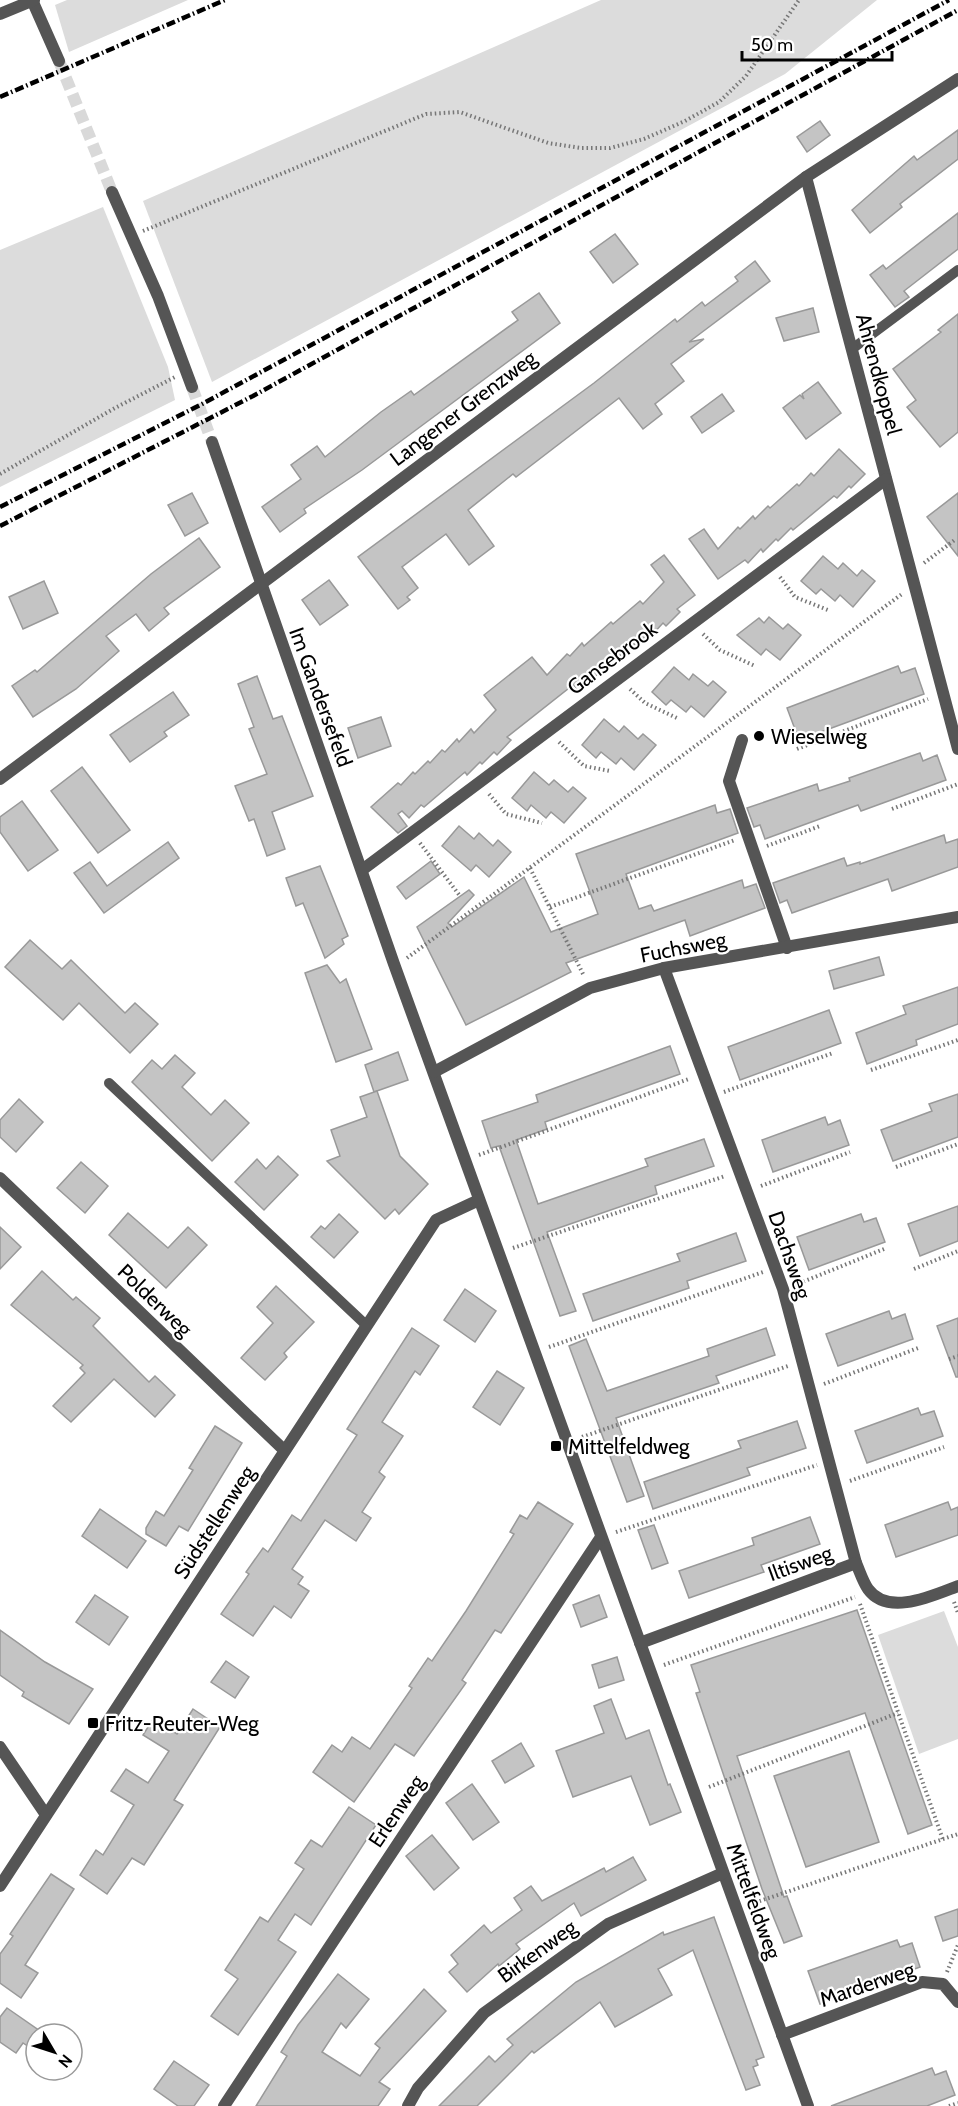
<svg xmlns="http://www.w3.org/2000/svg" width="958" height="2106" viewBox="0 0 958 2106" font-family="Cabin,sans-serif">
<rect width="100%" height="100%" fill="#fff"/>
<g fill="#dcdcdc">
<polygon points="67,0 188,0 69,52 55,5"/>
<polygon points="601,0 877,0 785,74 212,382 143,201"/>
<polygon points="103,207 168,367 175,400 0,487 0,250"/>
<polygon points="944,1611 958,1647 958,1739 919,1754 878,1635"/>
</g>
<g fill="#c4c4c4" stroke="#999" stroke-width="1.5">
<polygon points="820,121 830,135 807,152 797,137"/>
<polygon points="958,130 958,159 900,204 902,207 870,233 852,210 914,156 917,160"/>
<polygon points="958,213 958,249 904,291 909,297 895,307 870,275 883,265 886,269"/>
<polygon points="615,234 638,264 613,283 590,252"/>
<polygon points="755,261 770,281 689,342 704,339 671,364 684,381 655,404 662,414 643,429 619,398 516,477 513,474 468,510 494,546 469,565 446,534 402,567 418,588 407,597 410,600 398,609 358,557 594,383 675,319 677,322 702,302 705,306 738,281 735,277"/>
<polygon points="539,293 560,323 362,470 304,509 306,513 280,532 262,507 301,479 291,465 317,446 325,457 381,412 411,391 414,395 518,320 512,312"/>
<polygon points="813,308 819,332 784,341 776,318"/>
<polygon points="958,314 958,432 940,447 907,407 916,400 893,369 941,332 938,330"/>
<polygon points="818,382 841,413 806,439 783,408 800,395 804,399 802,394"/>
<polygon points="722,394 734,411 702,433 691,417"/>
<polygon points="839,449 865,474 851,488 849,486 837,498 834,496 793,530 791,528 778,541 776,539 763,552 761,549 748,563 745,560 718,579 689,539 704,529 718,549 738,527 740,529 753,516 755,519 768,506 770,508 797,484 799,486 811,473 814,476"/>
<polygon points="192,493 208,523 185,536 168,505"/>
<polygon points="958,493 958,556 927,517"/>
<polygon points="199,538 220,567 164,608 169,614 149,631 136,614 106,636 119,651 76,689 33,717 12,686 35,670 37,672 151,574"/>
<polygon points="664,555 695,595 677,609 680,612 666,626 663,623 651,636 649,633 636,646 634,644 593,678 590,676 578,689 573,685 507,737 511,740 497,755 494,752 482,764 480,762 467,775 465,772 424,807 421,805 409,818 402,811 398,814 407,826 398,833 371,807 398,783 401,785 413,772 415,774 428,761 430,763 442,750 445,752 457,739 459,742 471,729 474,733 496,710 484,695 532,657 547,675 567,654 570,656 582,643 584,646 611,622 613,624 640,601 643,604 664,582 651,565"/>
<polygon points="823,556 838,569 843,563 857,576 862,570 875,581 853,607 840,595 835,601 821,589 816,594 801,581"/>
<polygon points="329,580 348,605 320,625 302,600"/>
<polygon points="44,581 58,613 23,629 9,597"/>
<polygon points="769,617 783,629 788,624 801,635 780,660 766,649 761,655 737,635 759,618 764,623"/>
<polygon points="898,666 901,673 915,668 924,694 799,740 787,708"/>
<polygon points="674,667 689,680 693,674 708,686 713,681 726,692 704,717 691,706 686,712 671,700 666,705 652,692"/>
<polygon points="257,676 273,719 282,716 313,796 272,812 285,849 267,856 254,819 249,821 235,786 267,774 249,729 254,727 238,684"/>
<polygon points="173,692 189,715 164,732 167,736 130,762 110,735"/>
<polygon points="381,717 391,746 358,758 348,728"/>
<polygon points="604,719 619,732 624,726 638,739 643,734 656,745 634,770 621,758 616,764 601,752 596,758 582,745"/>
<polygon points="920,753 923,761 937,755 946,780 861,811 858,805 765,839 760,825 754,827 747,808 817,784 819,791 850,781 849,778"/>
<polygon points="82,767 130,830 98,853 51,791"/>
<polygon points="534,772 549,785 554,780 568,792 573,787 586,798 564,823 551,812 546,818 531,805 527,811 512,798"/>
<polygon points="22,801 58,850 28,871 0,832 0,817"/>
<polygon points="715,805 717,813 730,809 738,833 626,874 639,909 651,905 654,911 742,880 744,888 756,884 765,908 690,936 685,920 566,963 571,972 466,1025 417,927 469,890 474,895 448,923 452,927 524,877 551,932 598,914 576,854"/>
<polygon points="459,826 474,839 479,833 493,846 498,840 511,852 489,877 476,865 471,871 442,846"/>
<polygon points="944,835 946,843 958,839 958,867 892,891 888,879 792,913 787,900 780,903 773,883 844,858 847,866 860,862 860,864"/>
<polygon points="168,842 179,858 104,913 74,873 90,862 107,886"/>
<polygon points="431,861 440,874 406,899 397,887"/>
<polygon points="320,866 348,936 342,939 344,944 325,958 303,903 296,906 286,878"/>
<polygon points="30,940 62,969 71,960 125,1013 135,1003 158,1024 130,1053 79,1003 63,1020 5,967"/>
<polygon points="879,957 884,975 834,989 829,971"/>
<polygon points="327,965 340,983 346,979 372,1049 336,1062 305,973"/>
<polygon points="958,987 958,1024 916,1040 917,1045 867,1064 856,1033 906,1014 903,1006"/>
<polygon points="829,1010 841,1043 740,1080 728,1047"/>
<polygon points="670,1046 680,1074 545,1122 547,1129 516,1140 538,1204 648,1166 645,1159 704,1139 714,1166 655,1186 657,1194 547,1232 576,1311 560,1316 499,1146 491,1148 482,1121 538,1102 536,1095"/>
<polygon points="398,1052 408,1080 374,1092 365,1065"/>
<polygon points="175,1055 195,1073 182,1087 211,1115 225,1100 249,1123 212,1161 132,1082 152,1060 162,1069"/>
<polygon points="377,1091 400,1156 428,1184 399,1214 395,1209 385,1219 327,1161 340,1156 331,1130 367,1117 360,1097"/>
<polygon points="958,1094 958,1137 893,1161 881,1130 932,1111 929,1104"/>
<polygon points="19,1099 43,1122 16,1152 0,1137 0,1120"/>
<polygon points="825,1117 828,1125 840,1120 849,1145 773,1172 762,1140"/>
<polygon points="278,1156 298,1175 264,1210 235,1182 257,1159 266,1169"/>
<polygon points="81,1162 108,1186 85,1213 57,1188"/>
<polygon points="958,1206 958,1241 920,1256 908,1224"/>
<polygon points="128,1213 168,1248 188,1227 207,1245 166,1288 109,1235"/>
<polygon points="339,1214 358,1232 334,1258 311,1237 321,1226 325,1229"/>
<polygon points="861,1214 864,1222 876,1218 885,1242 809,1270 797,1237"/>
<polygon points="0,1227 21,1247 0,1269"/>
<polygon points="736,1233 746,1261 687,1281 689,1288 593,1321 583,1294 680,1261 677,1254"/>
<polygon points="42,1271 73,1300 76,1297 100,1318 93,1326 149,1382 155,1376 175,1395 155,1417 114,1379 71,1422 53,1406 85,1373 80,1368 83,1365 11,1305"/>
<polygon points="276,1286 314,1322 284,1353 287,1357 265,1380 241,1358 273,1323 257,1307"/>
<polygon points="465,1289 496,1311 475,1342 444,1320"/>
<polygon points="889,1311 892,1319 905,1314 913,1339 838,1366 826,1334"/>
<polygon points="958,1318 958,1377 956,1377 937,1326"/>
<polygon points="412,1328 439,1346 420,1375 415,1371 382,1422 403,1436 379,1472 385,1477 362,1512 371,1518 356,1541 325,1520 292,1569 303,1577 298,1584 309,1591 291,1618 274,1606 253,1636 221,1614 249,1574 246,1572 263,1548 268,1552 292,1515 301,1521 357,1435 347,1429"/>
<polygon points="766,1328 775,1355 716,1376 719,1383 616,1418 644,1496 627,1502 569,1346 586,1339 607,1391 709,1356 707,1349"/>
<polygon points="497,1371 524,1388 500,1425 473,1407"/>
<polygon points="918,1408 921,1415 934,1411 943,1436 867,1463 855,1431"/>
<polygon points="797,1421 806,1448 747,1468 750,1475 653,1509 644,1482 741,1448 738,1441"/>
<polygon points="215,1426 242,1443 188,1531 179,1526 166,1546 146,1534 146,1528 156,1511 164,1516 193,1470 189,1468"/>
<polygon points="538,1502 573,1524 501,1633 495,1630 462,1680 466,1683 414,1756 395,1744 354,1802 313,1772 332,1745 342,1752 352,1737 370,1749 412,1688 409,1686 428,1658 432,1661 466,1611 514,1534 510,1532 520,1515 527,1519"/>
<polygon points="948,1502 951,1510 958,1507 958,1535 896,1557 885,1525"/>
<polygon points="100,1509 146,1541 127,1568 82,1536"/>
<polygon points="810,1517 820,1544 761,1565 764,1572 689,1598 679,1571 754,1545 752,1538"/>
<polygon points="654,1525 668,1563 652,1569 638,1530"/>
<polygon points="95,1595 128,1617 109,1645 76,1622"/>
<polygon points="599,1595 607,1617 581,1627 573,1605"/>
<polygon points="857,1610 932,1825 908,1834 865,1713 737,1756 784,1897 787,1896 802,1936 784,1943 762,1889 696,1693 700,1692 691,1665"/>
<polygon points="0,1630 45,1662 93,1689 69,1724 22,1696 24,1692 0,1675"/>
<polygon points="617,1657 624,1680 599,1688 592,1665"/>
<polygon points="226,1661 249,1677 235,1698 211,1682"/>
<polygon points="611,1699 626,1739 649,1730 668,1785 670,1784 681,1812 650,1825 631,1776 573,1797 556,1751 604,1733 594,1706"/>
<polygon points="193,1709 220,1727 174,1800 183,1805 144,1865 132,1858 107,1894 80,1875 96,1850 103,1855 134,1805 111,1791 126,1769 148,1783 169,1751 143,1735 153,1719 177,1734"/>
<polygon points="521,1743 534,1766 505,1783 492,1761"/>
<polygon points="849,1751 879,1842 806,1867 774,1776"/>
<polygon points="472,1784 499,1822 473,1840 446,1803"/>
<polygon points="349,1807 376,1825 311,1925 295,1914 278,1940 296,1952 238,2035 211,2016 238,1979 225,1970 260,1917 268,1922 304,1869 295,1863 311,1840 322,1847"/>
<polygon points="432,1835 459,1868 434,1890 406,1856"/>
<polygon points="633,1857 646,1880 581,1916 574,1903 516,1944 520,1949 499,1966 498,1964 467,1992 449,1972 458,1964 451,1955 484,1925 491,1933 522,1910 514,1898 531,1886 542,1901 604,1868 606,1872"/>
<polygon points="51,1874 74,1889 25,1965 38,1973 21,1998 0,1983 0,1954 13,1936 10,1934"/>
<polygon points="958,1909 958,1936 943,1941 935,1917"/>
<polygon points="714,1917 764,2057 756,2060 758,2065 753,2067 760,2085 746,2090 693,1950 658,1969 672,1995 615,2027 600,2002 534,2053 532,2051 477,2106 439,2106 489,2056 495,2062 513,2045 507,2039 576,1982 663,1932 664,1935"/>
<polygon points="897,1940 900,1947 912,1943 920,1967 820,2004 808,1971"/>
<polygon points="338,1974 369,1999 346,2028 341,2023 322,2052 360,2076 380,2048 375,2044 424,1989 446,2011 379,2082 390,2089 378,2106 256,2106 287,2056 281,2052 298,2025"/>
<polygon points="7,2008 40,2031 29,2047 23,2043 16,2053 0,2042 0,2017"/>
<polygon points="174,2061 209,2085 194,2106 178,2106 154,2089"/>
<polygon points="932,2068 935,2075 946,2071 955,2095 927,2106 831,2106"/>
</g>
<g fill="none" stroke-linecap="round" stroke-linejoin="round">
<g stroke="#d9d9d9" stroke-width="12" stroke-dasharray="12 6" stroke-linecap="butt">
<polyline points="59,61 112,192"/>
<polyline points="192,387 212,442"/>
</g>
<g stroke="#777" stroke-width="4" stroke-dasharray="1.5 3" stroke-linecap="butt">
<polyline points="143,231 426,114 460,112 548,143 581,148 610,148 644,139 685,121 719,102 746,76 799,0"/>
<polyline points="0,474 115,408 175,377"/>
<polyline points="924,563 956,539"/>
<polyline points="780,577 795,597 828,610"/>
<polyline points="703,634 720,650 755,666"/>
<polyline points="630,689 645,703 679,719"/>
<polyline points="559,742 584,766 610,771"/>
<polyline points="797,749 928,699"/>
<polyline points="489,794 506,814 542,823"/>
<polyline points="892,809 958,784"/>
<polyline points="420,843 460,896"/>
<polyline points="767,846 820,826"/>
<polyline points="530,868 584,976"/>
<polyline points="550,907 735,840"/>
<polyline points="407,958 902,594"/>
<polyline points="871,1070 958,1040"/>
<polyline points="724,1092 833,1053"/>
<polyline points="479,1155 689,1079"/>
<polyline points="896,1167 958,1144"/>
<polyline points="761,1186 850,1152"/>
<polyline points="513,1248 725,1176"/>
<polyline points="914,1269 958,1251"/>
<polyline points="795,1285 884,1249"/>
<polyline points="549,1347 763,1272"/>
<polyline points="949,1359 958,1356"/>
<polyline points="824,1384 918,1348"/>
<polyline points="582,1437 788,1366"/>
<polyline points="850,1481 944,1447"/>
<polyline points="616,1532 817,1465"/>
<polyline points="954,1602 958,1613"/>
<polyline points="860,1604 943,1840"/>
<polyline points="664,1665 855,1597"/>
<polyline points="709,1787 898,1713"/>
<polyline points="751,1904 958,1834"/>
<polyline points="947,1972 958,1945"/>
<polyline points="949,2106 958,2103"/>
</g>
<g stroke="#555" stroke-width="10">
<polyline points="852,349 958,270"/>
<polyline points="109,1083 366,1325"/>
</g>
<g stroke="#555" stroke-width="12">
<polyline points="32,0 59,61"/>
<polyline points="0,14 34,0"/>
<polyline points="806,177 958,749"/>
<polyline points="112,192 158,296 192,387"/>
<polyline points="212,442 394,964 808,2106"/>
<polyline points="742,740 729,781 787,948"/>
<polyline points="0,779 806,177 958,79"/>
<polyline points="362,870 886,479"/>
<polyline points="664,968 783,1289 856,1563"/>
<polyline points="434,1072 590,988 664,968 958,917"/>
<polyline points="0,1178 284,1450"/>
<path d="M640,1643l216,-80c4,9 7,19 12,26 20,28 66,6 90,-3"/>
<polyline points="0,1747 46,1815"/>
<polyline points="0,1886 436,1220 479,1200"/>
<polyline points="782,2035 922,1982 943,1984 958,2002"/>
<polyline points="224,2106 601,1537"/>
<polyline points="408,2106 418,2088 484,2013 608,1924 723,1873"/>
</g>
<g stroke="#000" stroke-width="4.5" stroke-dasharray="9 3 1.5 3" stroke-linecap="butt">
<polyline points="0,97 225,0"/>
<polyline points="0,507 202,404 949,0"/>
<polyline points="0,526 253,396 958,10"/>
</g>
</g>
<g fill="#000" stroke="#fff" stroke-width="2">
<circle cx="759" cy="736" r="6"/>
<rect x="550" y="1440" width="12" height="12" rx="3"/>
<rect x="87" y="1717" width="12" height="12" rx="3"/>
</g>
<g text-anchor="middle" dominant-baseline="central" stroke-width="4.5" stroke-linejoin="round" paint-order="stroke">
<g font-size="21" fill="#000" stroke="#fff">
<text transform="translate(879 374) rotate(75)">Ahrendkoppel</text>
<text transform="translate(463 408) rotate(-37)">Langener Grenzweg</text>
<text transform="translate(612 658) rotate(-37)">Gansebrook</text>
<text transform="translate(321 697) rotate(70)">Im Gandersefeld</text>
<text transform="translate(683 947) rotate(-11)">Fuchsweg</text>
<text transform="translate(790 1255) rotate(71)">Dachsweg</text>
<text transform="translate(155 1300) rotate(44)">Polderweg</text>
<text transform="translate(214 1522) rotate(-57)">Südstellenweg</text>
<text transform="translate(800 1563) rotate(-20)">Iltisweg</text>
<text transform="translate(396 1811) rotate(-56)">Erlenweg</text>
<text transform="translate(754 1901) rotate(70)">Mittelfeldweg</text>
<text transform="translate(537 1951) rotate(-36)">Birkenweg</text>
<text transform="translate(867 1984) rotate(-19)">Marderweg</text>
</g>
<g font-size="21" fill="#000" stroke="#fff" text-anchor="start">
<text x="771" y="736">Wieselweg</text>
<text x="568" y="1446">Mittelfeldweg</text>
<text x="105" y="1723">Fritz-Reuter-Weg</text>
</g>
</g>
<g transform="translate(54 2052) rotate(129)"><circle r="28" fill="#ffffff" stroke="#999999" stroke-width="1.5"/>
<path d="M0-4.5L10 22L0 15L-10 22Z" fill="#000000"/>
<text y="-9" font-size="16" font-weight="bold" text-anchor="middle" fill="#000000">N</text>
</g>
<path d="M742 51v9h150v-9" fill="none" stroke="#000000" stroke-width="3"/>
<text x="751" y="51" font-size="18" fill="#000000" stroke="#ffffff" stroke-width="4.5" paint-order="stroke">50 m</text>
</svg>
